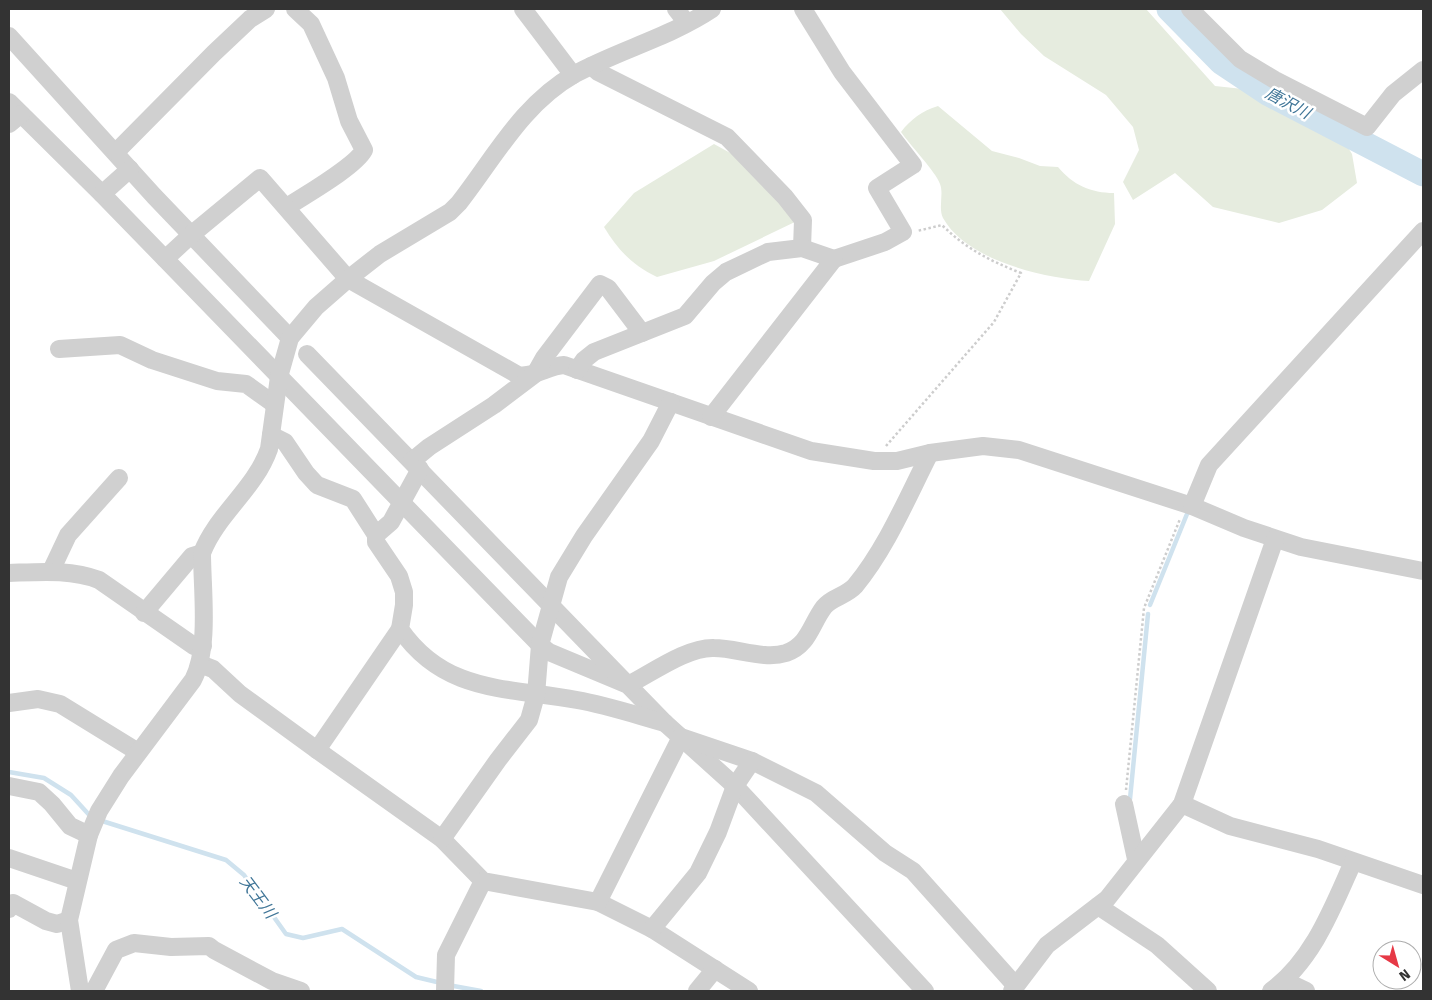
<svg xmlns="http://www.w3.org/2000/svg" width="1432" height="1000" viewBox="0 0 1432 1000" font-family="'Fira Sans','Noto Sans JP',sans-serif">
<rect width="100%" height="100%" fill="#fff"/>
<g fill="#e6ecdf">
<polygon points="1000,9 1146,9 1215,86 1271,92 1335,127 1352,154 1357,183 1322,210 1279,223 1213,207 1175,173 1133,200 1123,182 1139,150 1133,127 1106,95 1044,56 1021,34"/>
<path d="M938,106l54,45 27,7 21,8 18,1c15,18 33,26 56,26l1,31 -26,57c-45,-3 -122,-20 -146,-63 -5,-10 1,-24 -3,-34 -4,-12 -30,-39 -39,-52 10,-13 21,-21 37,-26z"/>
<path d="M714,144l29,16 56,60 -85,41 -57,16c-25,-12 -39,-27 -53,-50l30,-34z"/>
</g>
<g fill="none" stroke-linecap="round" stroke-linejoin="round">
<g stroke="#cfe2ee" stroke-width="4.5">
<polyline points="1150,605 1187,514"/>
<polyline points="9,772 44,778 71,795 92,818"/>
<polyline points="1130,799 1148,614"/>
<polyline points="99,820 226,860 244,875 286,934 303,938 342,929 416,977 441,983"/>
<polyline points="448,985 481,991"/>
</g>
<polyline stroke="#cfe2ee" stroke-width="25" points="1169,9 1221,62 1269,94 1423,174"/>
<g stroke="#cdcdcd" stroke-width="2.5" stroke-dasharray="2.5 2.5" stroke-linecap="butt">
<path d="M886,446l108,-124 27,-49c-31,-12 -56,-25 -79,-48l-25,6"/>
<polyline points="1126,790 1144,608 1180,519"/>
</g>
<g stroke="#d0d0d0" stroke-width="18">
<polyline points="523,9 573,75"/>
<polyline points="676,9 687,23"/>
<polyline points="803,9 842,72 913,165 877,188 903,232 885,242 834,259"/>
<polyline points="1190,9 1240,59 1275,80 1367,127 1393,94 1423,70"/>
<polyline points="9,36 154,196 290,338"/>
<polyline points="591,66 598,72 727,137 785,197 803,220 802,248"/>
<polyline points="9,102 102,194 540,645 549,652 628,685 665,723 735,786 925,991"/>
<polyline points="9,124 21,114"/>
<polyline points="116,152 214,53 250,19 266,9"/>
<polyline points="102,194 130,169"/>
<path d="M287,207c18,-12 68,-40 77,-57l-15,-29 -13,-43 -25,-54 -16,-15"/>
<path d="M165,259l26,-24 69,-57 88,101 170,96c16,3 30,-9 46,-10l247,86 63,10h23l33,-8 53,-7 36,4 173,56 52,22 57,19 122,24"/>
<polyline points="59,349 120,345 152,360 217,381 246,384 274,404"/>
<path d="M307,354l321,331c24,-12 59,-38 86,-37 23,0 50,12 72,5 23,-8 25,-29 38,-46 8,-10 22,-11 31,-21 32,-39 52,-88 75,-133"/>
<polyline points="577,370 584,360 594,352 685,316 713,283 726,272 768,252 802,248 834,259 711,417"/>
<path d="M271,435l14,7 21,31 11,12 36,14 23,36v7l23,34 5,16v13l-4,24c45,65 107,58 177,71 29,5 59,15 88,23"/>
<polyline points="412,461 429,447 494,405 535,374 544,358 600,284 608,288 642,333"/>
<polyline points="1192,506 1209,465 1423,231"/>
<polyline points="376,535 391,522 420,469"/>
<polyline points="51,571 68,535 119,478"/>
<path d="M9,573c29,-1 62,-4 90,7l95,66h9"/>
<polyline points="144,613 192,556 202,553"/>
<polyline points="200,664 213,669 240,694 317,750 442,839 483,881 598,902 652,929 749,991"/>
<polyline points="9,703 38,699 60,704 138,752"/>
<polyline points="317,750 400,629"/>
<polyline points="9,786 39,792 52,804 70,826 89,835"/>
<polyline points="1124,804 1136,859"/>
<polyline points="1182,804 1230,826 1318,849 1423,885"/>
<polyline points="442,839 498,760 529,720 536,695 540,645 559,577 584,536 651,441 671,402"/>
<polyline points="9,858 77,881"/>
<polyline points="598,902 681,737 752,761 816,793 885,853 913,871 1015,985"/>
<polyline points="1098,906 1157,945 1208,991"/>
<polyline points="9,909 13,903 46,921 57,924 69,920"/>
<polyline points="652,929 698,873 718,832 735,786 752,761"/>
<polyline points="1285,981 1306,991"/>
<path d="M80,991l-11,-71 20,-85 10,-24 22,-35 72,-96c17,-33 9,-90 9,-127 15,-39 53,-64 67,-104l10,-72 11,-39 26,-31 32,-28 32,-25 70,-42 9,-9c36,-46 63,-99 116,-129 44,-24 95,-37 137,-65"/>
<polyline points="94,991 116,950 134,943 171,947 209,946 214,950 272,981 301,991"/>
<polyline points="445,991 446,955 483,881"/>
<polyline points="697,991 715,969"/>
<polyline points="1012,991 1047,945 1107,899 1182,804 1275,539"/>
<path d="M1271,991c42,-31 61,-82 82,-129"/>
</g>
</g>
<g text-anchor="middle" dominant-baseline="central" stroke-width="5" stroke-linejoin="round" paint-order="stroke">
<g font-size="16" font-style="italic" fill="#3f7597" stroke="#fff">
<text transform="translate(1288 103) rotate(28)">唐沢川</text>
<text transform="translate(258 897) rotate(53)">天王川</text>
</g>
</g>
<rect width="1432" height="1000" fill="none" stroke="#333333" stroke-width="20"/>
<g transform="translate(1397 965) rotate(143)"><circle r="24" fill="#ffffff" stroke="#adadad"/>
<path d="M0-4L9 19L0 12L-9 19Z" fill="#e63946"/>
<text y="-8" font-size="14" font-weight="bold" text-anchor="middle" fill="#333333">N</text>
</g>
</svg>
